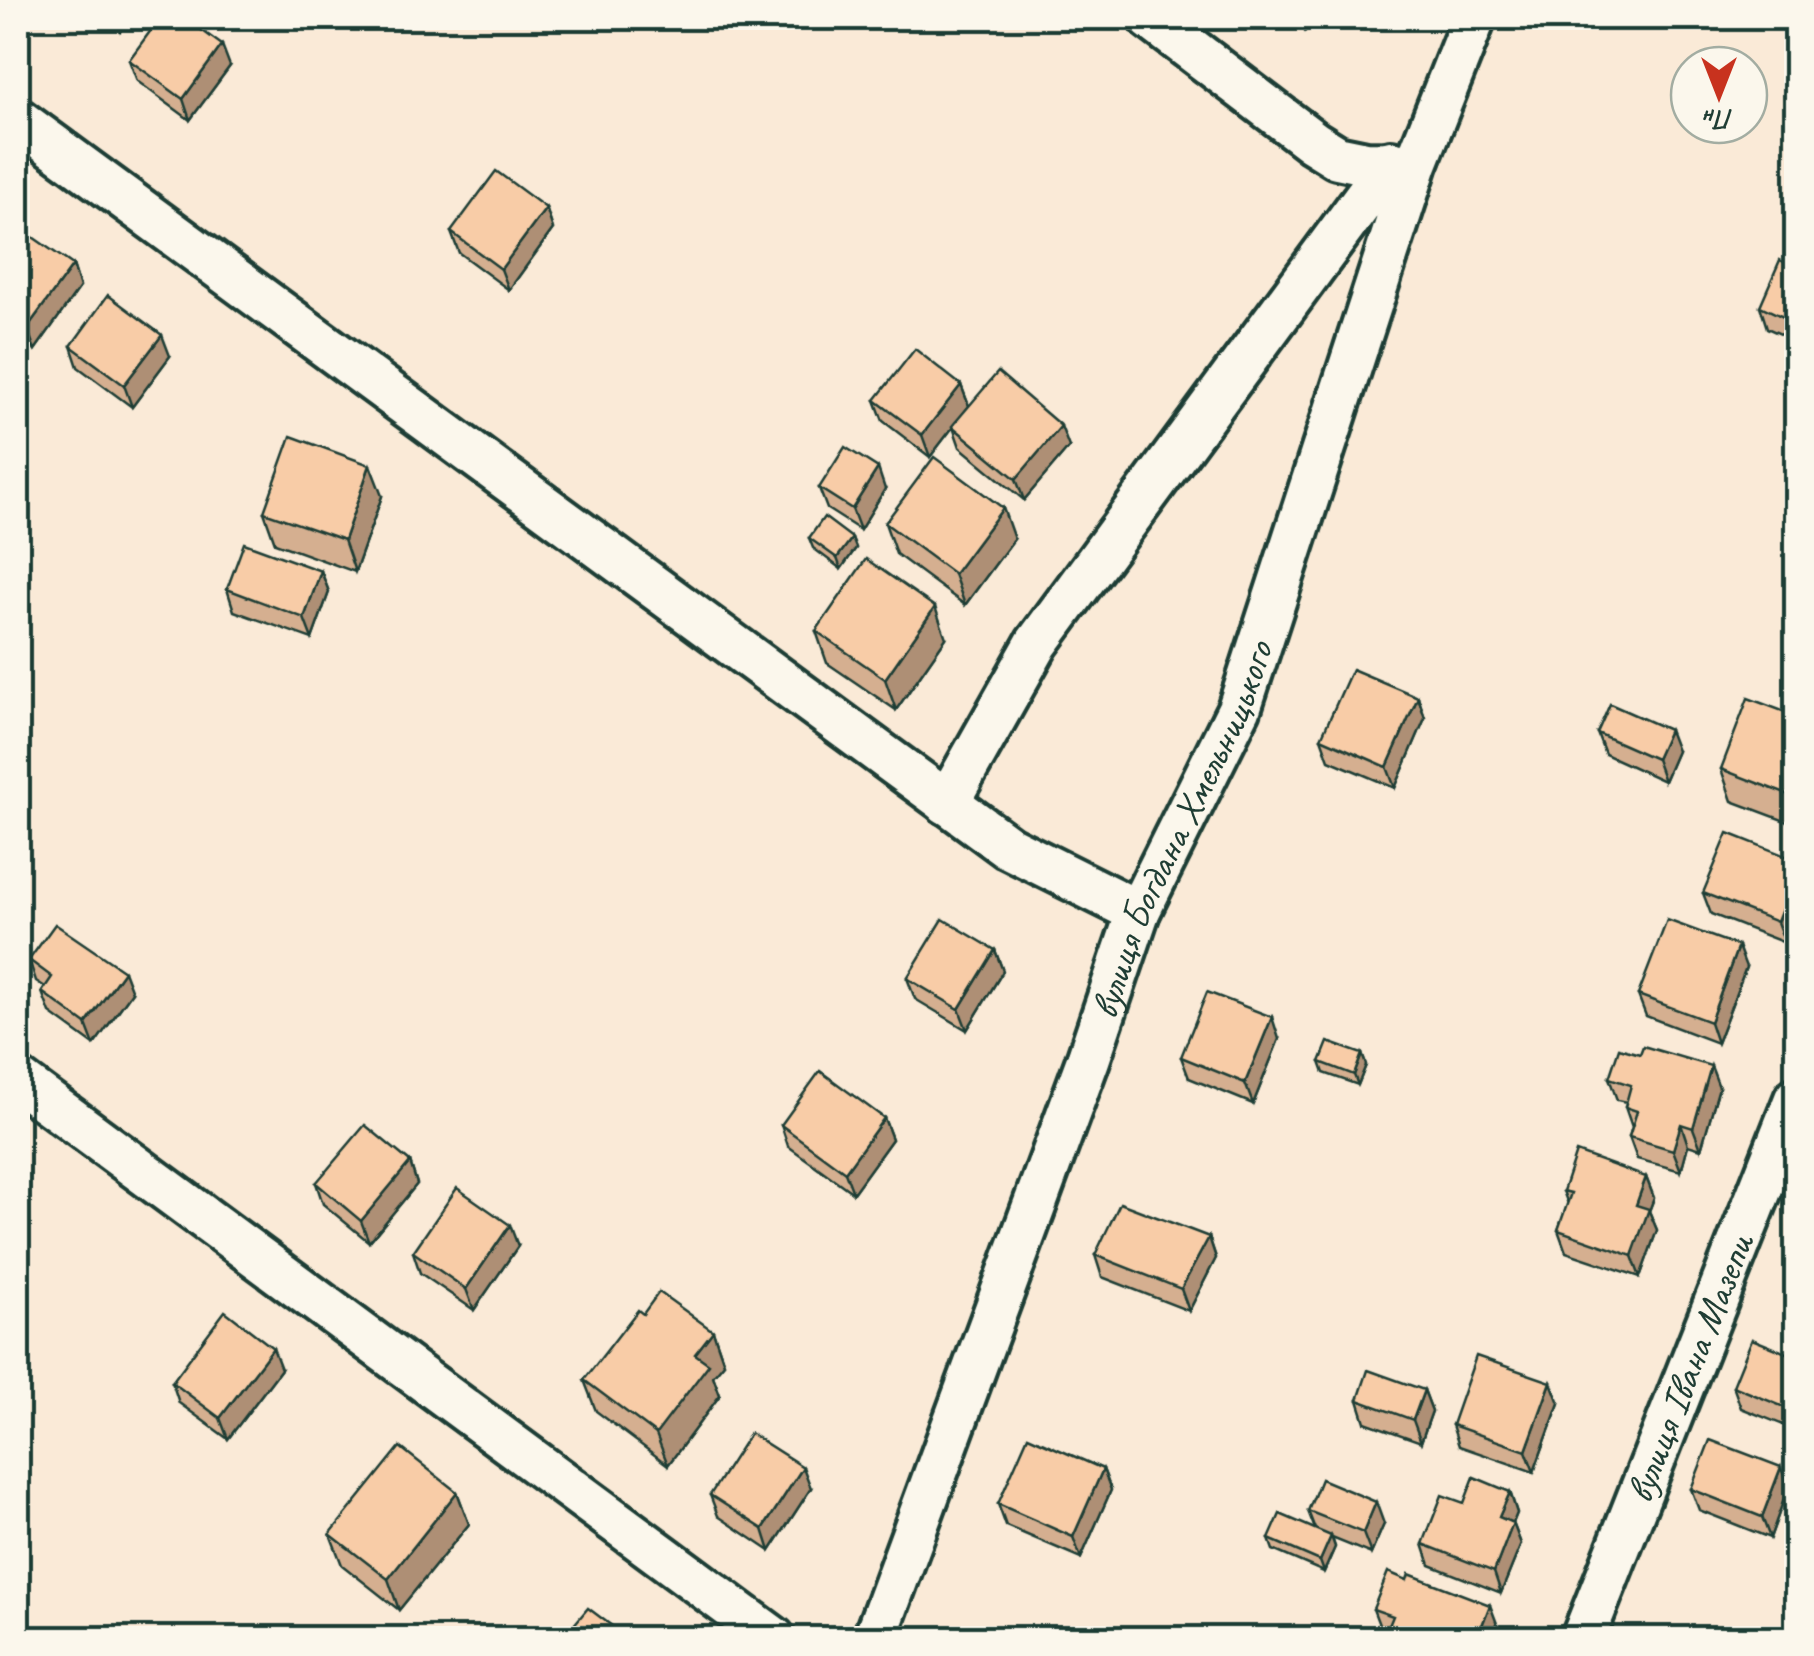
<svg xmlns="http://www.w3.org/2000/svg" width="1814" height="1656" viewBox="0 0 1814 1656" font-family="Caveat,sans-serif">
<rect width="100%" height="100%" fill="#faead7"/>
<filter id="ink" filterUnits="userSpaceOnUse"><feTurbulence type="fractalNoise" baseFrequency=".01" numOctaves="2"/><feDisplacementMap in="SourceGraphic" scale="20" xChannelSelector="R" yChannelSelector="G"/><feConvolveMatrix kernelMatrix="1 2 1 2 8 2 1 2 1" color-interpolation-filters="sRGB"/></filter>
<g filter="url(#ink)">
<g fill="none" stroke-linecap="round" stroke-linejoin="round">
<defs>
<g id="street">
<polyline points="1150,18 1313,142 1337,157 1366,163 1411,164"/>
<polyline points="18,120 1008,847 1138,912"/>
<polyline points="947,803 1037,643 1391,162"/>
<polyline points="18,1080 773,1638"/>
<path id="s1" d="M875,1638l213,-578 50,-148 101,-203 177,-545 58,-146"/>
<path id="s2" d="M1583,1638l213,-539"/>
</g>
</defs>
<use href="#street" stroke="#1f3d34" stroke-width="50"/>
<use href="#street" stroke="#fbf7ec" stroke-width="42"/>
</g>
<g fill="#d5af90" stroke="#1f3d34" stroke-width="2.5">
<polygon points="104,18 131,18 120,31"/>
<polygon points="1288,18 1315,18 1305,31"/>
<polygon points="129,60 230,66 190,120 137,81"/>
<polygon points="546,208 553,229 509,290 459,253 451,232"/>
<polygon points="18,246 73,265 80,287 35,350 18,337"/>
<polygon points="1796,268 1796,341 1767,328 1760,306"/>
<polygon points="71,346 170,356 132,407 78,367"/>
<polygon points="961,385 969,406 1069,447 1024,500 960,447 953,427 930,457 883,421 875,400"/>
<polygon points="819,488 885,489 860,530 827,509"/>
<polygon points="382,496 355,572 275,543 264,512"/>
<polygon points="885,523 1014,539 965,605 896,554"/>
<polygon points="809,538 852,538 856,548 841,569 813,548"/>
<polygon points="321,571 329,592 312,639 234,611 227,589"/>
<polygon points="816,631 946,638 896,710 827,663"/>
<polygon points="1418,697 1425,718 1395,788 1329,760 1321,738"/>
<polygon points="1796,716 1796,825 1732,801 1721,769"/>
<polygon points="1597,733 1677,751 1664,781 1605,754"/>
<polygon points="1796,860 1785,943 1711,914 1703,893"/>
<polygon points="995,950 1003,971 967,1030 915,999 907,978"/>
<polygon points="29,960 132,992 94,1045 50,1013 42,992 45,987 36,981"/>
<polygon points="1746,967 1717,1043 1646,1016 1638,995"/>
<polygon points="1279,1039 1253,1104 1189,1078 1181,1057"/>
<polygon points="1362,1054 1366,1065 1358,1085 1324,1073 1320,1062"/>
<polygon points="1609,1078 1719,1087 1701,1149 1688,1145 1681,1171 1637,1159 1629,1137 1632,1127 1625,1107 1626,1102 1617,1100"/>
<polygon points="884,1118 892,1139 853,1193 788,1146 781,1125"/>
<polygon points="410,1162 417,1184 369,1242 323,1204 316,1183"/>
<polygon points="1646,1177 1654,1198 1649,1211 1657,1230 1640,1277 1566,1252 1558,1230 1568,1204 1563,1191"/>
<polygon points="1209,1237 1216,1258 1189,1311 1102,1277 1095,1255"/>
<polygon points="518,1246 474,1310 420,1273 413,1252"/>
<polygon points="643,1314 713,1331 724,1363 713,1376 720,1395 668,1465 596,1411 584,1380"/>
<polygon points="1796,1357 1796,1430 1741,1408 1733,1386"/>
<polygon points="281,1369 228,1439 179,1403 172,1382"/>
<polygon points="1424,1390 1432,1411 1421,1442 1365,1422 1358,1400"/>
<polygon points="1559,1403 1534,1472 1459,1446 1452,1425"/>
<polygon points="1103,1469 1111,1490 1081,1558 1006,1526 998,1504"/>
<polygon points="811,1488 770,1551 718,1516 710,1495"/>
<polygon points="1788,1488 1770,1538 1699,1510 1691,1489"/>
<polygon points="457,1492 469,1524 399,1610 342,1565 330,1534"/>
<polygon points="1510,1492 1517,1513 1513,1523 1521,1544 1501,1593 1430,1565 1423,1544 1464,1503"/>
<polygon points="1308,1511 1384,1524 1371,1554 1332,1538 1335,1547 1324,1572 1273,1550 1269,1539 1315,1529"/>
<polygon points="1407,1580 1502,1637 1501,1638 1384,1638 1373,1609"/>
</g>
<g fill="#ae8f75" stroke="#1f3d34" stroke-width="2.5">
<polygon points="115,18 131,18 120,31"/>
<polygon points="1300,18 1315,18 1305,31"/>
<polygon points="222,45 230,66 190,120 183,99"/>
<polygon points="546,208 553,229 509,290 501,269"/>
<polygon points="73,265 80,287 35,350 27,328"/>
<polygon points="162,335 170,356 132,407 124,385"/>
<polygon points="18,374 22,388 18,395"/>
<polygon points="961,385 969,406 930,457 922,435"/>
<polygon points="1061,426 1069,447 1024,500 1016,479"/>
<polygon points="370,465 382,496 355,572 344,540"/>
<polygon points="878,468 885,489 860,530 852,509"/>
<polygon points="1003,508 1014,539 965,605 954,574"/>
<polygon points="852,538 856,548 841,569 837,558"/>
<polygon points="321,571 329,592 312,639 304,618"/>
<polygon points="935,607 946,638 896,710 885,679"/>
<polygon points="1418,697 1425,718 1395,788 1387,767"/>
<polygon points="1669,730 1677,751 1664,781 1656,759"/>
<polygon points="1796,873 1796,913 1785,943 1777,922"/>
<polygon points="1738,946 1746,967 1717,1043 1710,1022"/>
<polygon points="995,950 1003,971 967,1030 959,1009"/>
<polygon points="124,971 132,992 94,1045 86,1024"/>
<polygon points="1272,1017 1279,1039 1253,1104 1245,1083"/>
<polygon points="1362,1054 1366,1065 1358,1085 1354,1075"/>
<polygon points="1711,1066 1719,1087 1701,1149 1693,1128"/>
<polygon points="884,1118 892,1139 853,1193 845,1172"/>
<polygon points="1681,1124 1688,1145 1681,1171 1673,1150"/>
<polygon points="410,1162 417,1184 369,1242 361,1221"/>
<polygon points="1646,1177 1654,1198 1649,1211 1657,1230 1640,1277 1632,1256 1636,1205"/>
<polygon points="510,1225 518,1246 474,1310 466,1289"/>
<polygon points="1209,1237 1216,1258 1189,1311 1181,1289"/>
<polygon points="713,1331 724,1363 713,1376 720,1395 668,1465 656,1434 695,1354"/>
<polygon points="273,1348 281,1369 228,1439 220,1418"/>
<polygon points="1551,1382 1559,1403 1534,1472 1526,1451"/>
<polygon points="1424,1390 1432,1411 1421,1442 1413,1420"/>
<polygon points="803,1467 811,1488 770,1551 763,1529"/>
<polygon points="1781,1467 1788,1488 1770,1538 1762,1517"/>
<polygon points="1103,1469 1111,1490 1081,1558 1073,1537"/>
<polygon points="457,1492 469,1524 399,1610 388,1579"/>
<polygon points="1510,1492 1517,1513 1507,1538 1499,1517"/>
<polygon points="1376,1502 1384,1524 1371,1554 1363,1533"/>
<polygon points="1513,1523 1521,1544 1501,1593 1494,1572"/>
<polygon points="1331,1536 1335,1547 1324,1572 1320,1561"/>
<polygon points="1490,1605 1502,1637 1501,1638 1477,1638"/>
</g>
<g fill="#f8cca7" stroke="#1f3d34" stroke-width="2.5">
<polygon points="160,18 185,18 222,45 183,99 129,60"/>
<polygon points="496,171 546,208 501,269 451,232"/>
<polygon points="27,233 73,265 27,328 18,321 18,246"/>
<polygon points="1780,260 1796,268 1796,323 1760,306"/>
<polygon points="108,295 162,335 124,385 71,346"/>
<polygon points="915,349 961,385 922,435 875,400"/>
<polygon points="998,372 1061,426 1016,479 952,426"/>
<polygon points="291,436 370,465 344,540 264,512"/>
<polygon points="845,447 878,468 852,509 819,488"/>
<polygon points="934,457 1003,508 954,574 885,523"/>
<polygon points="824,517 852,538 837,558 809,538"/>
<polygon points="244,543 321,571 304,618 227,589"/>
<polygon points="866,559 935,607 885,679 816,631"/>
<polygon points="1352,669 1418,697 1387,767 1321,738"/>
<polygon points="1748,698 1796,716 1796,798 1721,769"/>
<polygon points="1610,704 1669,730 1656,759 1597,733"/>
<polygon points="1728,833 1796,860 1796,873 1777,922 1703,893"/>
<polygon points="943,919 995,950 959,1009 907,978"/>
<polygon points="1667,920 1738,946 1710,1022 1638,995"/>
<polygon points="55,924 124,971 86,1024 42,992 52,977 29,960"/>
<polygon points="1207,992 1272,1017 1245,1083 1181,1057"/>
<polygon points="1328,1042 1362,1054 1354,1075 1320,1062"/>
<polygon points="1643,1046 1711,1066 1693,1128 1681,1124 1673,1150 1629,1137 1637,1111 1625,1107 1631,1085 1609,1078 1619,1048 1640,1054"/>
<polygon points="820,1071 884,1118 845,1172 781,1125"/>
<polygon points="365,1125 410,1162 361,1221 316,1183"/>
<polygon points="1576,1152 1646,1177 1636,1205 1649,1209 1632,1256 1558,1230 1571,1193 1563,1191"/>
<polygon points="457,1188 510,1225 466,1289 413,1252"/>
<polygon points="1120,1203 1209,1237 1181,1289 1095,1255"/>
<polygon points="659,1292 713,1331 695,1354 709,1364 656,1434 584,1380 638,1310 643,1314"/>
<polygon points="225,1311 273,1348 220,1418 172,1382"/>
<polygon points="1752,1339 1796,1357 1796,1412 1733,1386"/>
<polygon points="1476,1356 1551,1382 1526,1451 1452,1425"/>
<polygon points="1368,1370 1424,1390 1413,1420 1358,1400"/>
<polygon points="750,1433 803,1467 763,1529 710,1495"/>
<polygon points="1028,1436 1103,1469 1073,1537 998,1504"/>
<polygon points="1710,1440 1781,1467 1762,1517 1691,1489"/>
<polygon points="400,1447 457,1492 388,1579 330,1534"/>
<polygon points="1474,1477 1510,1492 1499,1517 1513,1523 1494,1572 1423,1544 1442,1495 1464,1503"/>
<polygon points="1321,1479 1376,1502 1363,1533 1308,1511"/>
<polygon points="1280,1514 1331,1536 1320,1561 1269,1539"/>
<polygon points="1388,1572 1407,1580 1409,1574 1490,1605 1477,1638 1384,1638 1393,1616 1373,1609"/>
<polygon points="588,1608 628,1638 563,1638"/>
</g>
</g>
<g text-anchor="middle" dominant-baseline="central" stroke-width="10" stroke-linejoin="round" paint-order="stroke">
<g font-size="40" fill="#1f3d34" stroke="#fbf7ec">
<text stroke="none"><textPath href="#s1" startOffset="865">вулиця Богдана Хмельницького</textPath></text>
<text stroke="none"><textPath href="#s2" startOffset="290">вулиця Івана Мазепи</textPath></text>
</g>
</g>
<rect width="1814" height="1656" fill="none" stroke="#fbf7ec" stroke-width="60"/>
<rect x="30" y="30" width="1754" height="1596" fill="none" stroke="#1f3d34" stroke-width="4" filter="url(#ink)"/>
<g transform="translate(1719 95) rotate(180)"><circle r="48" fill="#fbf7ec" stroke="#a3ada2" stroke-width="2.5"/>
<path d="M0-8L18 38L0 25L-18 38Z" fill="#c8321e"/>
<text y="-15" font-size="28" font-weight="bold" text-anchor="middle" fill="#1f3d34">Пн</text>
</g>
</svg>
